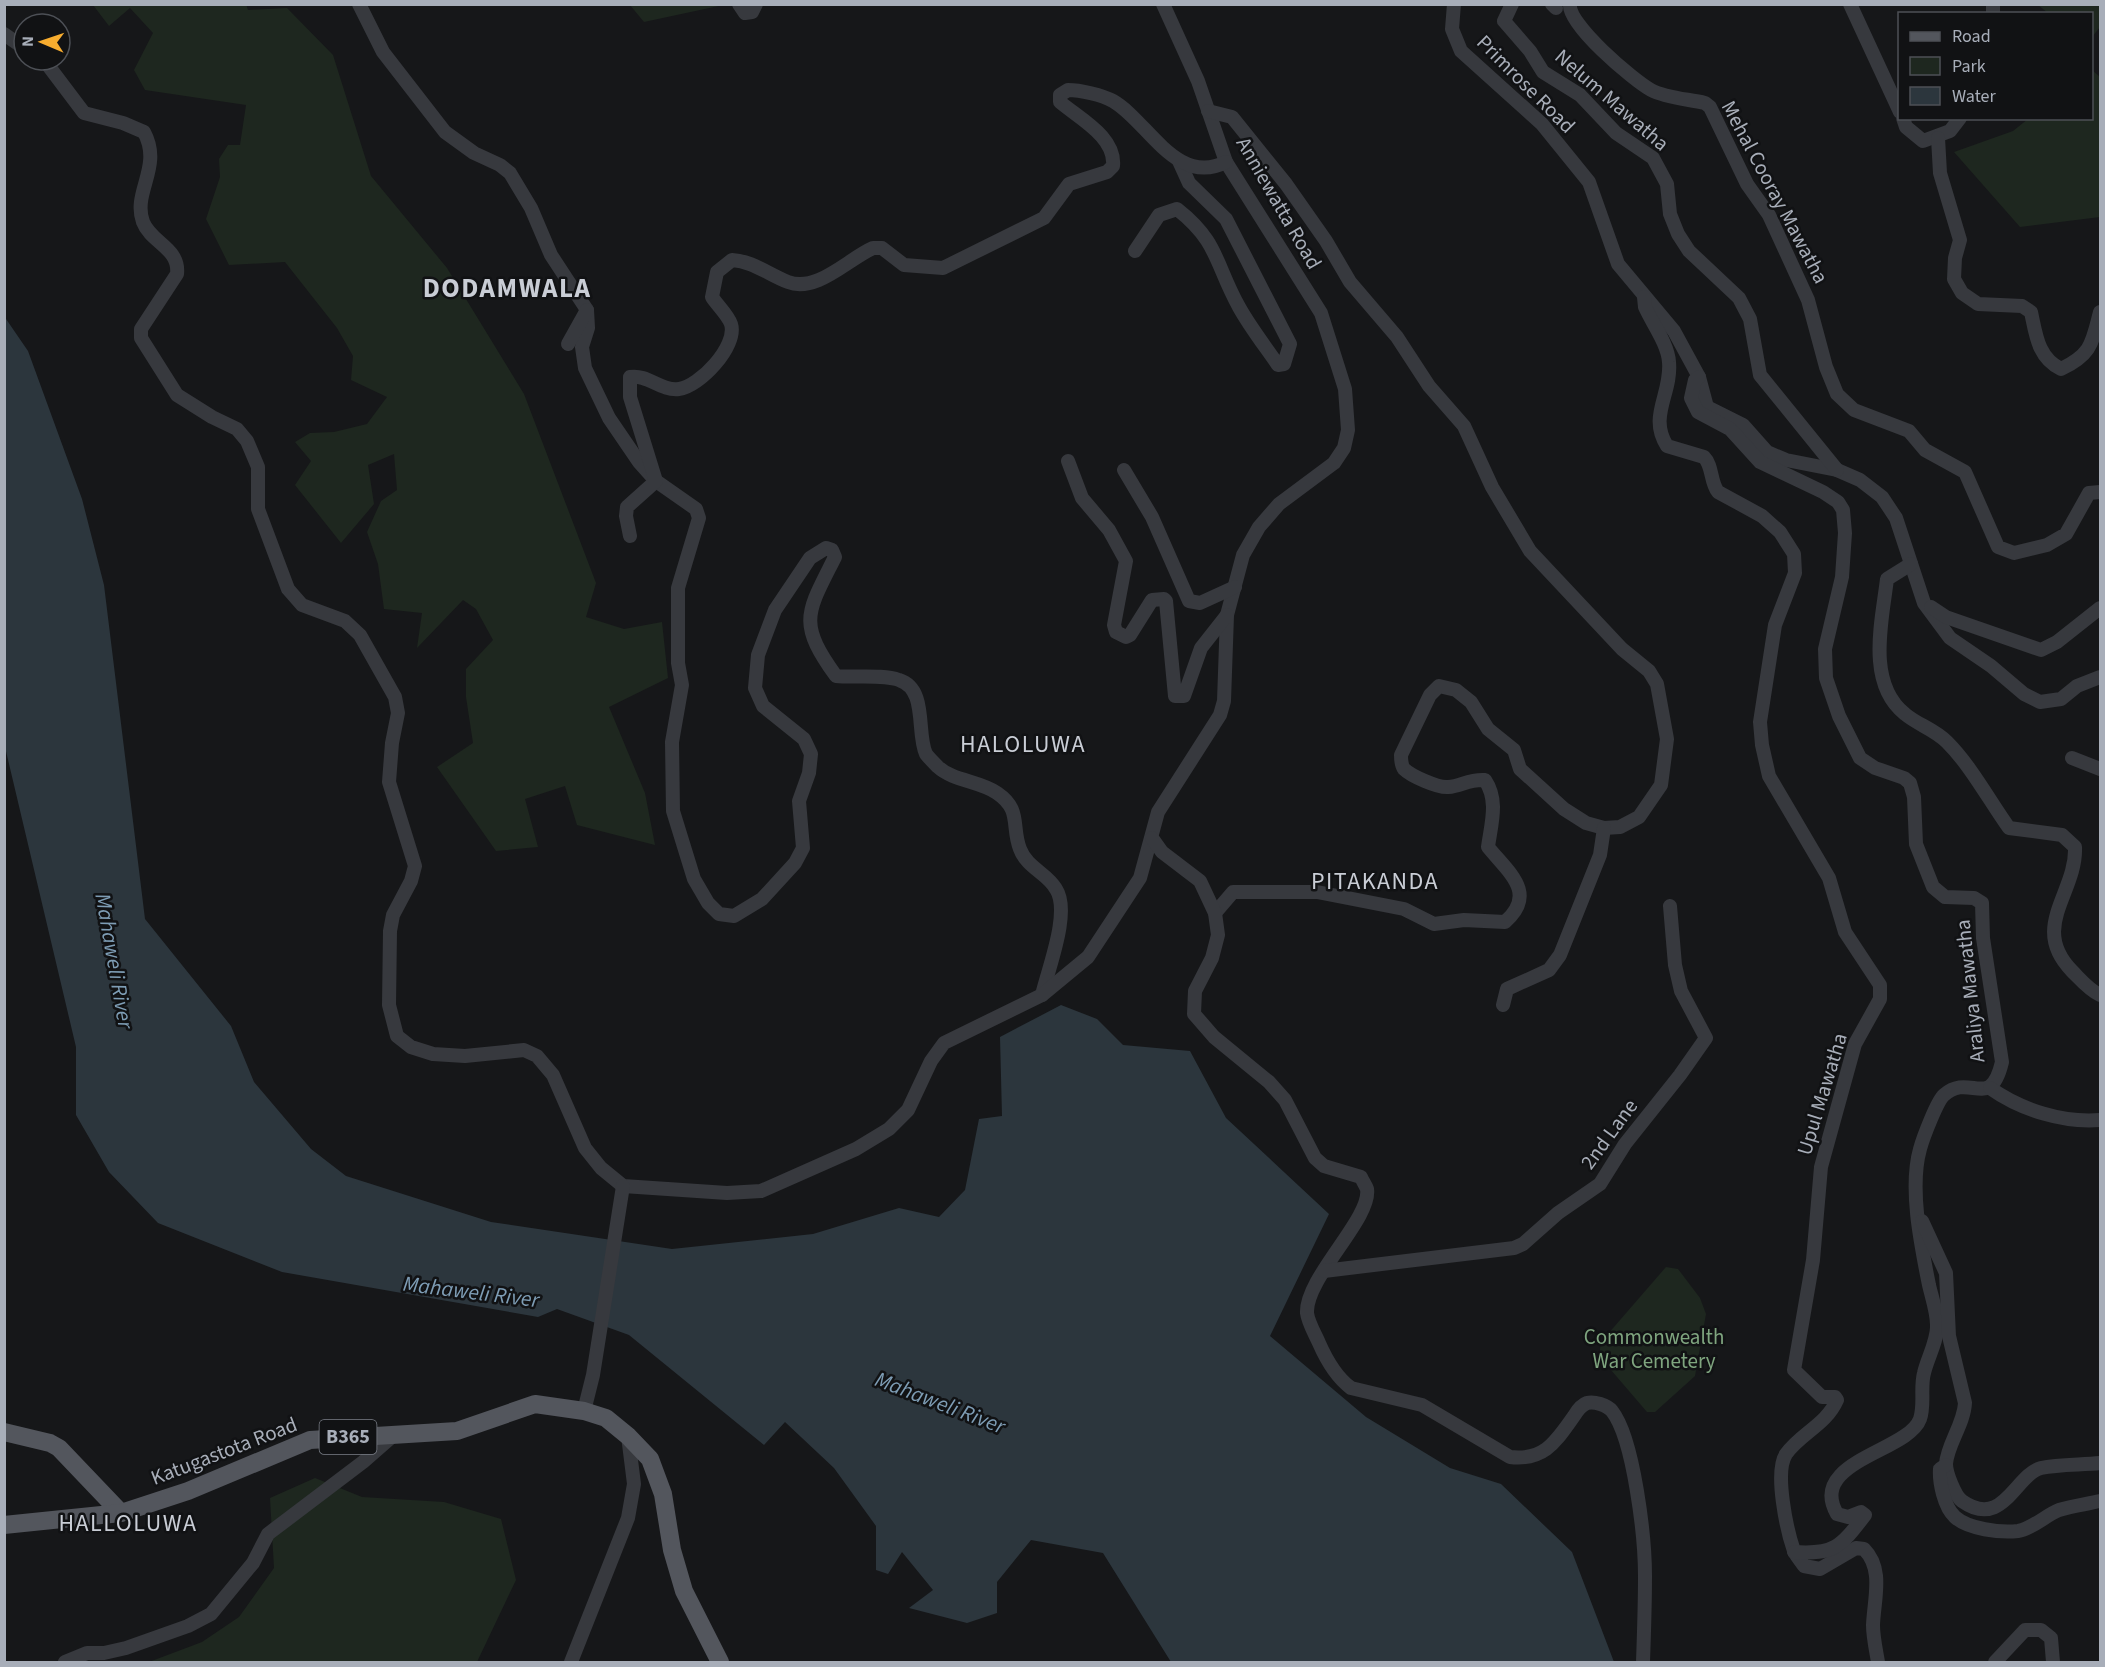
<svg xmlns="http://www.w3.org/2000/svg" width="2105" height="1667" viewBox="0 0 2105 1667" font-family="'Source Sans 3',sans-serif">
<rect width="100%" height="100%" fill="#161719"/>
<g fill="#1e271f">
<polygon points="246,4 248,10 287,8 333,55 371,176 447,268 524,394 596,583 586,617 624,629 662,622 668,678 609,707 645,793 655,845 577,825 565,786 525,799 538,847 496,851 437,767 473,743 466,697 466,669 493,640 476,609 463,600 417,648 422,613 384,609 378,564 367,532 381,501 397,490 394,454 368,465 374,504 341,543 295,485 311,461 295,442 310,433 334,432 367,424 387,397 351,380 353,356 337,328 285,262 229,265 206,219 220,177 219,159 228,145 240,145 246,105 145,90 134,70 153,33 130,8 109,26 93,5"/>
<polygon points="728,4 644,22 630,5 630,4"/>
<polygon points="2038,5 2100,5 2100,27 2092,37 2092,14 2048,13"/>
<polygon points="2092,70 2100,77 2100,217 2020,227 1954,152 2013,131 2028,119 2092,118"/>
<polygon points="1666,1267 1678,1269 1700,1298 1706,1314 1695,1376 1655,1412 1647,1412 1599,1356 1601,1342"/>
<polygon points="315,1478 362,1497 444,1502 501,1519 516,1580 477,1662 149,1662 202,1642 239,1617 274,1568 270,1498"/>
</g>
<polygon fill="#2c363d" points="4,316 28,351 82,499 104,585 145,919 231,1026 254,1082 311,1149 346,1176 491,1222 672,1249 813,1234 899,1208 939,1217 965,1190 979,1119 1002,1116 1000,1037 1061,1005 1097,1019 1123,1045 1190,1051 1226,1118 1329,1214 1270,1336 1366,1417 1450,1468 1501,1484 1572,1552 1614,1662 1171,1662 1103,1553 1031,1540 997,1582 997,1613 967,1623 909,1608 933,1590 902,1552 888,1574 876,1570 876,1526 834,1468 785,1422 764,1445 629,1335 557,1309 538,1317 282,1272 158,1223 109,1172 76,1115 76,1047 5,747"/>
<g fill="none" stroke-linecap="round" stroke-linejoin="round">
<g stroke="#37393e" stroke-width="14">
<path d="M359,4l24,48 62,80 29,21 26,12 10,8 21,35 20,47 36,55 1,18 -6,19 3,21 24,50 30,44 17,19 40,28 3,9 -21,70v75l4,22 -10,57 1,69 21,68 14,24 11,11 15,2 28,-17 33,-36 8,-15 -4,-47 10,-28 2,-19 -7,-15 -41,-33 -8,-18 3,-33 17,-45 35,-52 16,-10 6,2 3,7c-28,56 -38,65 1,119 18,2 46,-2 63,4 29,9 17,53 27,74 3,4 9,10 12,13 15,14 42,14 59,26 25,17 14,33 23,56 7,19 27,24 36,40 15,23 -8,80 -14,106"/>
<polyline points="739,4 745,13 752,12 756,4"/>
<polyline points="1454,4 1452,29 1461,51 1542,124 1589,182 1618,264 1674,331 1699,377 1707,407 1743,425 1767,452 1786,460 1837,470 1860,480 1882,497 1896,518 1924,603 1950,638 1991,666 2024,694 2040,702 2061,699 2077,686 2100,677"/>
<polyline points="1512,4 1504,21 1530,51 1543,72 1580,95 1616,133 1653,158 1667,184 1670,214 1678,234 1689,251 1739,298 1750,319 1760,375 1837,470"/>
<polyline points="1552,4 1556,8"/>
<path d="M1570,4c-3,20 63,76 81,86 15,8 37,9 54,13l5,4 37,77 22,31 39,85 18,67 11,27 17,16 55,21 16,19 40,22 33,75 16,6 33,-8 19,-11 23,-41 11,-1"/>
<polyline points="1850,4 1900,112"/>
<polyline points="1993,14 1993,4"/>
<polyline points="4,34 24,48"/>
<path d="M44,60l40,53 39,10 21,9c19,35 -12,60 -1,90 8,21 37,26 34,52l-36,55v9l36,57 35,22 25,12 10,12 11,26v42l30,80 14,16 43,16 15,14 35,62 3,16 -6,30 -3,39 26,84 -4,15 -18,34 -3,16 -1,74 8,31 14,11 22,7 32,2 59,-6 13,6 16,19 32,73 16,20 22,18 104,7 34,-2 95,-42 33,-20 19,-19 23,-49 13,-18 98,-48 46,-38 52,-79 18,-66 62,-97 4,-14 3,-86 16,-60 16,-28 20,-23 55,-41 10,-15 4,-18 -3,-41 -24,-76 -95,-151 -28,-81 -35,-77"/>
<path d="M1208,111l24,6 54,67 40,57 24,41 47,55 32,49 35,40 28,61 38,64 92,98 27,22 8,13 10,55 -6,46 -22,32 -19,10 -16,1 -18,-5 -22,-14 -44,-40 -6,-19 -26,-21 -17,-27 -15,-12 -17,-4 -9,9 -29,60c0,5 0,10 3,14 7,7 34,19 44,18 14,-1 20,-8 37,-7 14,21 6,44 3,67 20,25 50,46 17,75l-41,-2 -30,4 -30,-15 -87,-17h-84l-18,21"/>
<polyline points="1903,118 1906,127 1923,141 1950,131 1960,118"/>
<path d="M1938,138l2,35 20,67 -5,18 -1,21 8,14 16,11 44,2 9,6c5,23 7,46 30,57 31,-15 31,-26 39,-57"/>
<path d="M1135,251l24,-36 18,-6c42,33 38,55 62,98 11,20 26,39 39,58l6,-1 6,-20 -64,-125 -37,-36 -10,-22"/>
<path d="M1644,297l1,10c7,16 23,37 24,55 3,32 -21,54 -2,84l37,11c9,9 6,25 14,35l44,24 18,16 14,22 1,19 -20,52 -15,97 2,23 7,31 60,102 16,54 35,53v14l-25,45 -34,123 -8,93 -19,110 28,27h13l2,3c-11,25 -36,33 -51,54 -12,18 1,77 8,97 2,5 7,10 10,15l16,3 36,-21 8,1c20,20 10,50 9,76 0,12 3,25 5,37"/>
<polyline points="568,344 587,310"/>
<path d="M1699,377l-4,3 -4,18 7,14 32,17 30,33 63,30 15,10 5,8 2,23 -3,44 -17,72 1,29 13,38 21,42 15,10 29,10 6,5 4,14 2,47 17,43 12,10 29,1 8,5 1,35 19,124c-12,50 -32,10 -58,33 -7,6 -21,43 -24,54 -11,39 1,96 9,136 3,13 8,27 8,40 1,15 -10,34 -13,48 -4,15 1,32 -4,46 -12,33 -113,42 -83,95l11,3 13,-5 4,3c-24,31 -30,40 -71,37"/>
<polyline points="1068,461 1082,498 1109,530 1126,561 1114,625 1116,632 1126,637 1130,635 1152,600 1164,599 1166,601 1175,696 1184,696 1201,648 1227,615"/>
<polyline points="1124,470 1152,517 1189,601 1200,603 1235,587"/>
<path d="M630,536l-4,-20 1,-9 29,-26 -26,-84v-20c18,-3 30,14 49,12 20,-2 59,-43 52,-65 -3,-9 -14,-19 -19,-27l5,-25 15,-12c21,1 37,15 56,22 29,11 60,-23 85,-34h9l22,17 39,3 101,-50 25,-34 38,-12 6,-6c3,-29 -33,-47 -53,-64v-7l8,-5c12,0 34,5 45,11 35,20 63,86 113,61"/>
<path d="M1911,564l-24,15c-5,42 -21,104 18,135 13,11 29,15 42,28 24,24 42,58 62,86l53,7 13,12c2,46 -46,80 -3,124 9,9 17,19 28,24"/>
<polyline points="1931,607 1946,617 2041,650 2057,642 2100,608"/>
<polyline points="2072,758 2100,769"/>
<path d="M1152,838l10,14 38,29 15,32 3,22 -6,23 -17,33 -1,23 20,23 55,45 16,18 30,58 9,8 37,11c1,3 5,9 6,12 5,29 -62,89 -60,124 1,9 8,21 12,30 7,16 17,34 32,45l71,17 88,52c35,4 46,-16 64,-41 3,-5 7,-11 13,-13 7,-2 20,2 25,8 22,28 33,127 33,165 0,28 -1,58 -2,86"/>
<polyline points="1503,1005 1507,989 1549,970 1560,955 1600,855 1604,828"/>
<path d="M1990,1088c31,22 73,35 110,32"/>
<path d="M1922,1221l24,52 3,63 16,67c-1,21 -18,42 -19,61 0,9 9,32 16,37 41,29 53,-26 79,-33 18,-4 41,-3 59,-5"/>
<polyline points="1324,1271 1514,1248 1523,1244 1558,1213 1600,1184 1625,1144 1680,1075 1706,1038 1681,991 1675,965 1670,906"/>
<polyline points="584,1411 593,1375 623,1186"/>
<path d="M1946,1465l-6,4c-1,13 4,38 15,48 13,12 45,16 63,14 14,-2 28,-16 41,-21 13,-4 28,-6 41,-9"/>
<polyline points="65,1662 87,1653 104,1653 126,1648 188,1626 211,1614 253,1563 268,1534 363,1462 395,1434"/>
<polyline points="571,1662 628,1518 634,1484 628,1436"/>
<polyline points="1995,1662 2025,1630 2041,1630 2051,1638 2053,1662"/>
</g>
<g stroke="#53565d" stroke-width="18">
<polyline points="4,1432 50,1443 59,1448 121,1513"/>
<polyline points="4,1525 121,1513 188,1491 310,1440 457,1431 535,1404 584,1411 606,1418 628,1436 650,1459 663,1494 672,1550 684,1591 720,1662"/>
</g>
</g>
<g text-anchor="middle" dominant-baseline="central" stroke-width="5" stroke-linejoin="round" paint-order="stroke">
<rect fill="#111214" stroke="#7b7f88" stroke-width="1.5" x="319.5" y="1420" width="57" height="34" rx="4.5"/>
<g font-size="20" font-weight="bold" fill="#a8aeb9">
<text x="348" y="1437">B365</text>
</g>
<g font-size="21" fill="#a8aeb9" stroke="#111214">
<text transform="translate(1526 84) rotate(45)">Primrose Road</text>
<text transform="translate(1612 100) rotate(41)">Nelum Mawatha</text>
<text transform="translate(1775 192) rotate(62)">Mehal Cooray Mawatha</text>
<text transform="translate(1279 203) rotate(60)">Anniewatta Road</text>
<text transform="translate(1970 991) rotate(-96)">Araliya Mawatha</text>
<text transform="translate(1822 1094) rotate(-73)">Upul Mawatha</text>
<text transform="translate(1609 1134) rotate(-54)">2nd Lane</text>
<text transform="translate(224 1451) rotate(-21)">Katugastota Road</text>
</g>
<g font-size="21" fill="#7fa57f" stroke="#111214">
<text x="1654" y="1337">Commonwealth<tspan x="1654" dy="24">War Cemetery</tspan></text>
</g>
<g font-size="22" font-style="italic" fill="#7e9db5" stroke="#111214">
<text transform="translate(114 961) rotate(80)">Mahaweli River</text>
<text transform="translate(471 1292) rotate(7)">Mahaweli River</text>
<text transform="translate(940 1403) rotate(21)">Mahaweli River</text>
</g>
<g font-size="24" letter-spacing="1.5" fill="#c9cdd5" stroke="#111214">
<text x="1023" y="744">HALOLUWA</text>
<text x="1375" y="881">PITAKANDA</text>
<text x="128" y="1523">HALLOLUWA</text>
</g>
<g font-size="27" font-weight="bold" letter-spacing="1.5" fill="#c9cdd5" stroke="#111214">
<text x="507" y="288">DODAMWALA</text>
</g>
</g>
<rect width="2105" height="1667" fill="none" stroke="#a8aeb9" stroke-width="12"/>
<rect x="1898" y="12" width="195" height="108" fill="#111214" stroke="#4d5056" stroke-width="1.5"/>
<rect x="1910" y="32" width="30" height="9" fill="#53565d" stroke="#4d5056" stroke-width="1.5"/>
<text x="1952" y="42" font-size="18" fill="#a8aeb9">Road</text>
<rect x="1910" y="57" width="30" height="18" fill="#1e271f" stroke="#4d5056" stroke-width="1.5"/>
<text x="1952" y="72" font-size="18" fill="#a8aeb9">Park</text>
<rect x="1910" y="87" width="30" height="18" fill="#2c363d" stroke="#4d5056" stroke-width="1.5"/>
<text x="1952" y="102" font-size="18" fill="#a8aeb9">Water</text>
<g transform="translate(42 42) rotate(272)"><circle r="28" fill="#111214" stroke="#4d5056" stroke-width="1.5"/>
<path d="M0-4.5L10 22L0 15L-10 22Z" fill="#f8ad2f"/>
<text y="-9" font-size="16" font-weight="bold" text-anchor="middle" fill="#a8aeb9">N</text>
</g>
</svg>
